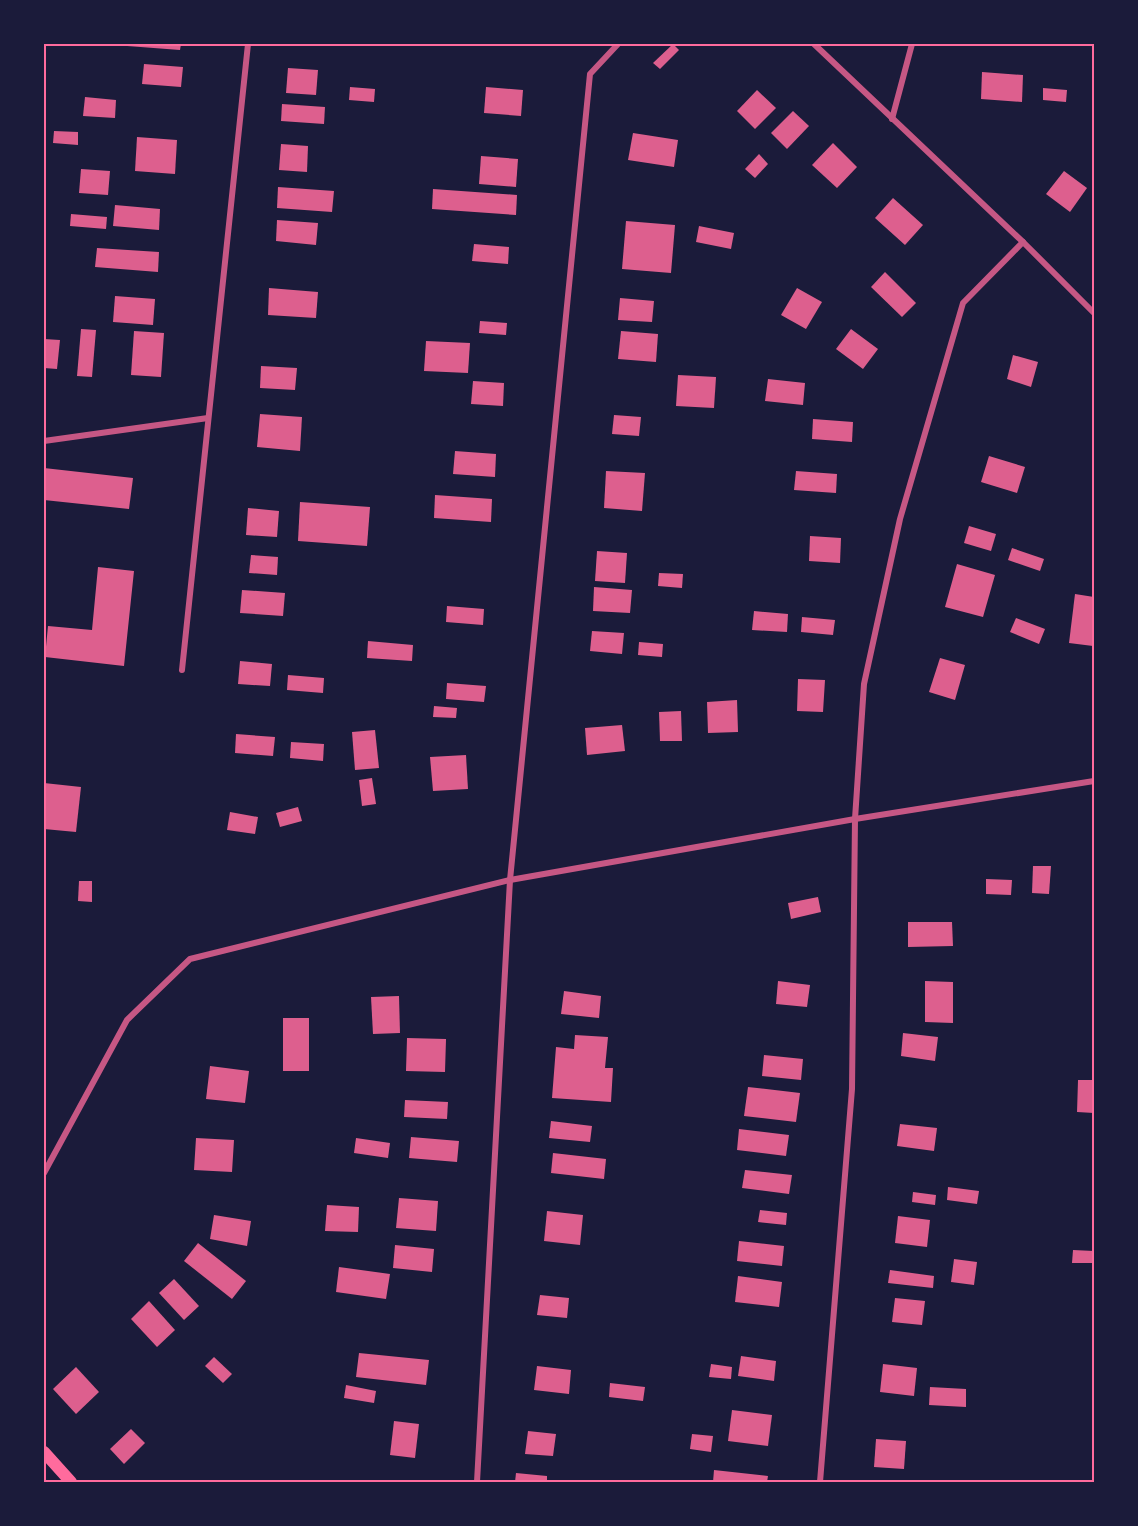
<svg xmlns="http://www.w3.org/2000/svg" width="1138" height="1526" viewBox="0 0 1138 1526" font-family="'Crimson Pro',serif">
<rect width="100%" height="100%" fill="#1b1b3a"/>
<g fill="#dd5f8e">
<polygon points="114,44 181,44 180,50 114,45"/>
<polygon points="673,44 679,50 660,69 653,63"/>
<polygon points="144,64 183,67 181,87 142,84"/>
<polygon points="288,68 318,70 316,95 286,93"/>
<polygon points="982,72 1023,75 1022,102 981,99"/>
<polygon points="350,87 375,89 374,102 349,100"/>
<polygon points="486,87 523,90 521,116 484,113"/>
<polygon points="1043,88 1067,90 1066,102 1043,100"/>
<polygon points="757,90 776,108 755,129 737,111"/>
<polygon points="85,97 116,100 115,118 83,116"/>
<polygon points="282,104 325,107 324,124 281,121"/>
<polygon points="793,111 809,126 787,149 771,133"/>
<polygon points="54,131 78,132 78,145 53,143"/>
<polygon points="633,133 678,140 674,167 628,160"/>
<polygon points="137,137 177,140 175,174 135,171"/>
<polygon points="833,143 857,167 837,188 812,165"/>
<polygon points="281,144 308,146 307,172 279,170"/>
<polygon points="759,154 768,164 755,178 745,169"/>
<polygon points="481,156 518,159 516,187 479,184"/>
<polygon points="81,169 110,171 108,195 79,193"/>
<polygon points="1064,171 1087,188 1070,212 1046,194"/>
<polygon points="278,187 334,191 332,212 277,208"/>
<polygon points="433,189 517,195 516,215 432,209"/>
<polygon points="893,198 923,225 905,245 875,218"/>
<polygon points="115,205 160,209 159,230 113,226"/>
<polygon points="71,214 107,217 106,229 70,226"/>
<polygon points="277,220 318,223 316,245 276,241"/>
<polygon points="626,221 675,225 671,273 622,269"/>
<polygon points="699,226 734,233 731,249 696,242"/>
<polygon points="474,244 509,247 508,264 472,261"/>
<polygon points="97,248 159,252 158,272 95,267"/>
<polygon points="885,272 916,303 902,317 871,287"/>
<polygon points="269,288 318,292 316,318 268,315"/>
<polygon points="797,288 822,302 806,329 781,315"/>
<polygon points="115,296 155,299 153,325 113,322"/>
<polygon points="620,298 654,301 652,322 618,320"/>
<polygon points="480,321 507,323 506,335 479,333"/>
<polygon points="81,329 96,330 92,377 77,376"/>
<polygon points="851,329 878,349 863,369 836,349"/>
<polygon points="134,331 164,333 161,377 131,375"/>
<polygon points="621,331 658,334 656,362 618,359"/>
<polygon points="44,339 60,340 57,369 44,368"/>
<polygon points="426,341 470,343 468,373 424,371"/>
<polygon points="1013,355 1038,362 1031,387 1007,379"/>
<polygon points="261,366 297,368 295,390 260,388"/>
<polygon points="678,375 716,377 714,408 676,406"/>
<polygon points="768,379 805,383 803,405 765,401"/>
<polygon points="473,381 504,383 503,406 471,404"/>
<polygon points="260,414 302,417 300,451 257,447"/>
<polygon points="614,415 641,417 639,436 612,434"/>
<polygon points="813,419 853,422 852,442 812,439"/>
<polygon points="455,451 496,454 495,477 453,474"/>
<polygon points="989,456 1025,467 1017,493 981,482"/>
<polygon points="44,468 133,478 129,509 44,500"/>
<polygon points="606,471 645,473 642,511 604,508"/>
<polygon points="796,471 837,474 836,493 794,490"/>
<polygon points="435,495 492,499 491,522 434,518"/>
<polygon points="300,502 370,507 367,546 298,541"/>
<polygon points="248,508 279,511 277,537 246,535"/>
<polygon points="969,526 996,534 991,551 964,543"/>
<polygon points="810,536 841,538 840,563 809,561"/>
<polygon points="1012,548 1044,559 1040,571 1008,560"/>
<polygon points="597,551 627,553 625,583 595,581"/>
<polygon points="251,555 278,557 277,575 249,573"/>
<polygon points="957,564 995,575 983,617 945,607"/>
<polygon points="98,567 134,571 124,666 45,657 48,626 92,630"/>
<polygon points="659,573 683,574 682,588 658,586"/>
<polygon points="594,587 632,590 630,613 593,611"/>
<polygon points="242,590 285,593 283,616 240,613"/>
<polygon points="1075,594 1094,597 1093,646 1069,643"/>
<polygon points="447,606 484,609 483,625 446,622"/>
<polygon points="754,611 788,614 787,632 752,630"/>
<polygon points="802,617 835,620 833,635 801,632"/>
<polygon points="1016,618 1045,629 1039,644 1010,632"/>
<polygon points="592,631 624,633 622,654 590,651"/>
<polygon points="368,641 413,645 412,661 367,658"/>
<polygon points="639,642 663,644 662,657 638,655"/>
<polygon points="940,658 965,665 955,700 929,692"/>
<polygon points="240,661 272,664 270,686 238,684"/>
<polygon points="288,675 324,678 323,693 287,690"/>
<polygon points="798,679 825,680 823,712 797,711"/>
<polygon points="447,683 486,686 484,702 446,699"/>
<polygon points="737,700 738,732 708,733 707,702"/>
<polygon points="434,706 457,708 456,718 433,717"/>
<polygon points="681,711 682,741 660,741 659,712"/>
<polygon points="622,725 625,751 587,755 585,728"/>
<polygon points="375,730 379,768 355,770 352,732"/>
<polygon points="236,734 275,737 273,756 235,753"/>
<polygon points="291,742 324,744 323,761 290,758"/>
<polygon points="466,755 468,789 433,791 430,757"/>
<polygon points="372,778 376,804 362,806 359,780"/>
<polygon points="44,783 81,787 76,832 44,829"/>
<polygon points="298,807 302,821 280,827 276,813"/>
<polygon points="230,812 258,817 255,834 227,830"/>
<polygon points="1033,866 1051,866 1049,894 1032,893"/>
<polygon points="986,879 1012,880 1011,895 986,894"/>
<polygon points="79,881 92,881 92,902 78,901"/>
<polygon points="818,897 821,912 791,919 788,903"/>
<polygon points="908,922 952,922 953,946 908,947"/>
<polygon points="778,981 810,985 807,1007 776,1004"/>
<polygon points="925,981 953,982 953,1023 925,1022"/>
<polygon points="564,991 601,996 599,1018 561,1014"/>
<polygon points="399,996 400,1033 373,1034 371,997"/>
<rect x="283" y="1018" width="26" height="53"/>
<polygon points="903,1033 938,1037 935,1061 901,1056"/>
<polygon points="575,1035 608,1037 605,1068 613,1068 611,1102 552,1098 556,1047 574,1049"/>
<polygon points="407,1038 446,1039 445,1072 406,1071"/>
<polygon points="764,1055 803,1059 801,1080 762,1076"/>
<polygon points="210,1066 249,1071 245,1103 206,1099"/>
<polygon points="1078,1080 1094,1080 1094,1113 1077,1112"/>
<polygon points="748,1087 800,1093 796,1122 744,1116"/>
<polygon points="405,1100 448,1102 447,1119 404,1117"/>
<polygon points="551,1121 592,1126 590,1142 549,1138"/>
<polygon points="900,1124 937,1128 934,1151 897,1146"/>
<polygon points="739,1129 789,1135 786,1156 737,1150"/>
<polygon points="411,1137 459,1141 457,1162 409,1158"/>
<polygon points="196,1138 234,1140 232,1172 194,1170"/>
<polygon points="356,1138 390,1143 388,1158 354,1153"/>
<polygon points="553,1153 606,1159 604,1179 551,1173"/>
<polygon points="745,1170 792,1175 789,1194 742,1188"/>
<polygon points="948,1187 979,1191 977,1204 947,1200"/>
<polygon points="913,1192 936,1195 935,1205 912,1202"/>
<polygon points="399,1198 438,1201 436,1231 396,1228"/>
<polygon points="327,1205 359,1207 358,1232 325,1231"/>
<polygon points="760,1210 787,1213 786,1225 758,1222"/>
<polygon points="547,1211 583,1215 580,1245 544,1241"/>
<polygon points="214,1215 251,1221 247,1246 210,1239"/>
<polygon points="898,1216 930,1220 927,1247 895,1243"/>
<polygon points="739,1241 784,1246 782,1266 737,1261"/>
<polygon points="198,1243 246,1281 232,1299 184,1261"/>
<polygon points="395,1245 434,1249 432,1272 393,1268"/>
<polygon points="1073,1250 1094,1251 1094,1263 1072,1263"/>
<polygon points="954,1259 977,1262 974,1285 951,1282"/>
<polygon points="339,1267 390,1274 386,1299 336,1292"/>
<polygon points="890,1270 934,1276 933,1288 888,1283"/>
<polygon points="738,1276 782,1282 779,1307 735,1302"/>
<polygon points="174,1279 199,1306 184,1320 159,1293"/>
<polygon points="540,1295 569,1298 567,1318 537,1315"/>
<polygon points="895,1298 925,1301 922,1325 892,1322"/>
<polygon points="149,1301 175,1330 157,1347 131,1319"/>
<polygon points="359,1353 429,1360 426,1385 356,1377"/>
<polygon points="741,1356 776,1361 774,1381 738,1376"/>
<polygon points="214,1357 232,1374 223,1383 205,1366"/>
<polygon points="711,1364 732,1367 731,1379 709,1377"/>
<polygon points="883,1364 917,1368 914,1396 880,1392"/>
<polygon points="537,1366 571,1370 569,1394 534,1390"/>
<polygon points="76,1367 99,1392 76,1414 53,1389"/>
<polygon points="610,1383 645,1387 643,1401 609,1397"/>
<polygon points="346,1385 376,1391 374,1403 344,1398"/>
<polygon points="930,1387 966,1389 966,1407 929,1405"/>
<polygon points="732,1410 772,1415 768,1446 728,1441"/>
<polygon points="394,1421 419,1424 415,1458 390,1455"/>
<polygon points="131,1429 145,1443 124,1464 110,1449"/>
<polygon points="528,1431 556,1434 553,1456 525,1454"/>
<polygon points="692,1434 713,1436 711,1452 690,1449"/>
<polygon points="876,1439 906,1441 904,1469 874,1467"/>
<polygon points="714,1470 768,1476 767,1482 713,1482"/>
<polygon points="516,1473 547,1476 547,1482 515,1482"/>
</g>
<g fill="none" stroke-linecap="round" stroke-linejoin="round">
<g stroke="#c65784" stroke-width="6">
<polyline points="814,44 1023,242 1094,313"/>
<polyline points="892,119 912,44"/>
<polyline points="44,441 208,418"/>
<polyline points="182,670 248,44"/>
<polyline points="44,1173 127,1020 190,959 510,880 855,819 1094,781"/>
<polyline points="477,1482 510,880 590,74 618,44"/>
<polyline points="820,1482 852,1089 855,819 864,684 900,519 963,303 1023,242"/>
</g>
<polyline stroke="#ff6b9d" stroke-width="12" points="44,1452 71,1482"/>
</g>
<rect width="1138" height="1526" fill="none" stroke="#1b1b3a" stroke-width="90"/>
<rect x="45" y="45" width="1048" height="1436" fill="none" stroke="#ff6b9d" stroke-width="2"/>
</svg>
